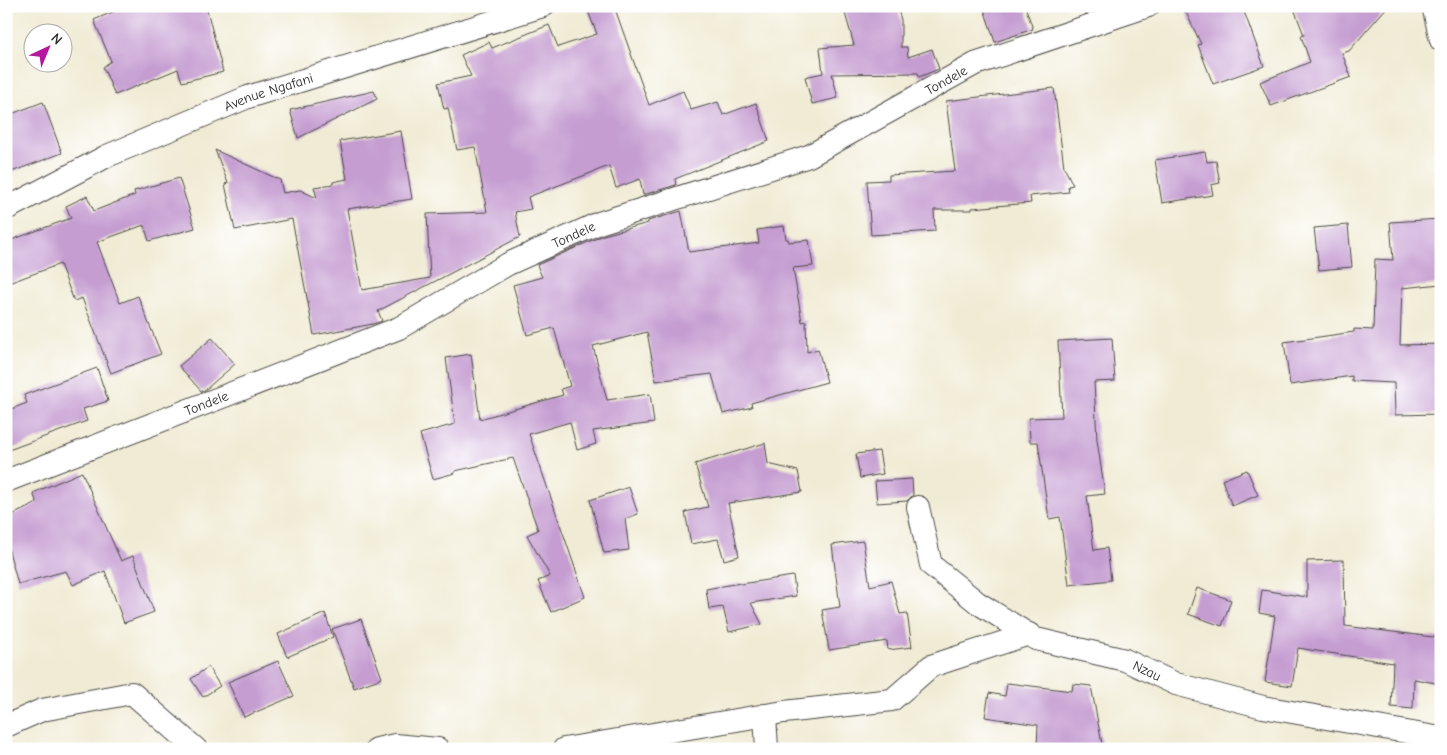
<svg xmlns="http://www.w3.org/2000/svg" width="1447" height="755" viewBox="0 0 1447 755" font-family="'Comic Neue',sans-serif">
<rect width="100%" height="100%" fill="#fff"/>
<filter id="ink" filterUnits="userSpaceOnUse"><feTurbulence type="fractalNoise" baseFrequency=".02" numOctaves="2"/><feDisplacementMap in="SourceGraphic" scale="10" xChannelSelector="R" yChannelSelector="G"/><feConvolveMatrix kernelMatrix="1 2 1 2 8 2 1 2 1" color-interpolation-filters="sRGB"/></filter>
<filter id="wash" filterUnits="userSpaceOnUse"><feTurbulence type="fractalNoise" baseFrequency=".0096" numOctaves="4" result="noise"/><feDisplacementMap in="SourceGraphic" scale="20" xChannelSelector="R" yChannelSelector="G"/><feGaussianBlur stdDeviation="1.12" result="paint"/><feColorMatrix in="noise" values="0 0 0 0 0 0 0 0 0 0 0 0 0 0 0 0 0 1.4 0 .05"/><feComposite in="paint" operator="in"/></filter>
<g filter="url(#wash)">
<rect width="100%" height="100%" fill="#f0ebd4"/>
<g id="blocks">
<g fill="#c59dd1">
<polygon points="126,6 206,6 223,72 182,82 178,69 115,95 103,67 111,61 94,20"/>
<polygon points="586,6 614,6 649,105 683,91 691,110 718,102 723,115 756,103 769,141 675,179 676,185 643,195 640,179 616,188 609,166 528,197 531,209 515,212 520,237 378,311 382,321 373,324 314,335 292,219 235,230 225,184 228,183 215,150 280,180 283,193 300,190 317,198 314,187 333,184 333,182 347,179 340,141 401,131 412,199 347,209 362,290 430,278 427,214 487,212 475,147 457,150 448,108 444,109 438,83 471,76 461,55 489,42 492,48 549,25 558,47 597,34"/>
<polygon points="843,6 897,6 901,20 901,47 907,47 908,57 932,49 939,69 919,77 918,73 832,74 838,98 812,104 805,77 823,73 820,48 854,45"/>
<polygon points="983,6 1025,6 1033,29 995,42"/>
<polygon points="1183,6 1242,6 1264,66 1213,84 1198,45 1201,44"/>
<polygon points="1293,6 1388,6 1349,51 1342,53 1351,77 1271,106 1260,82 1310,62 1301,36 1304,35"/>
<polygon points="1054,88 1064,167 1073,185 1068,186 1069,192 1030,196 1031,203 972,208 972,210 934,210 935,231 871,235 867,181 889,180 889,175 955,171 946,101"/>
<polygon points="374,91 377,99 298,138 290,110"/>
<polygon points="43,102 62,153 6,174 6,116"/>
<polygon points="1205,152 1207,162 1216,161 1220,183 1211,185 1213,195 1162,203 1155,160"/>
<polygon points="179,178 195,228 149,241 144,225 97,242 120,303 138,296 161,354 111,373 82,298 74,301 60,264 6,284 6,242 71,218 66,206 87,196 94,211 135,195 134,191"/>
<polygon points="681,211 689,252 759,243 757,230 784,226 786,239 788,239 789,242 809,240 813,266 793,268 802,322 806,321 807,352 818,349 827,382 751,403 752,407 723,414 712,374 656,381 647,332 593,346 607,400 650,394 654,423 593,431 596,444 577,450 570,422 529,434 585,597 551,612 538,581 550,576 527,535 538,530 513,458 455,471 455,473 433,479 420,434 455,424 446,358 471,354 480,419 563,395 561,389 570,386 554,328 527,335 513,285 542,277 537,265 604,235 648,223 648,221"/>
<polygon points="1441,219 1441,284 1402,288 1400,345 1441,344 1441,414 1395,415 1394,383 1352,381 1352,376 1290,385 1284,342 1354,332 1354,329 1373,330 1375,259 1393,260 1390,222"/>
<polygon points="1348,225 1352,267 1319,270 1314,228"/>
<polygon points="212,338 235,364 205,390 201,391 179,366"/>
<polygon points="1112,338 1115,381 1094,382 1097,440 1105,494 1087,496 1094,550 1107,548 1111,580 1069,585 1060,517 1049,519 1038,442 1030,442 1029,418 1062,417 1058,341"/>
<polygon points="97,368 108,401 83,409 87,421 6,451 6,411 27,403 24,395"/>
<polygon points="765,443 768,464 798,471 802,492 728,503 739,556 724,560 718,539 691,544 685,512 708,507 695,464"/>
<polygon points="879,451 883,474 860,478 856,454"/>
<polygon points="1247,470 1258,495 1232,506 1222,480"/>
<polygon points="82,472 121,561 133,556 154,612 124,623 105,571 73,585 66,571 18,584 6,540 6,518 37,503 33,493"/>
<polygon points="912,479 913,495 907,501 877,503 875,481"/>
<polygon points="629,487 638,514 625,519 629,550 604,553 590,500"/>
<polygon points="863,541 870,586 891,581 900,614 907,613 912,647 888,650 887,641 829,650 822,610 840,607 832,545"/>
<polygon points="1344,560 1345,626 1441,638 1441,684 1414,679 1413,709 1391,707 1393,663 1298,648 1292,686 1265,682 1275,616 1259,613 1262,590 1307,597 1307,561"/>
<polygon points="793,576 796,596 751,603 762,624 729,632 723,607 709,609 706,589 740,583 741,584"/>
<polygon points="1197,588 1231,600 1222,626 1188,614"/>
<polygon points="325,613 333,637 287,657 278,634"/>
<polygon points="361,619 382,678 354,688 332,629"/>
<polygon points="278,661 294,696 244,717 228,682"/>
<polygon points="208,667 220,686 203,697 191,679"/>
<polygon points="1007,683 1072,691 1073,684 1091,686 1103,749 1037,747 1038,725 985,717 989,693 1005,696"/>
</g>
</g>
</g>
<g filter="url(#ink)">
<use href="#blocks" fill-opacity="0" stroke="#494844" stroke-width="1"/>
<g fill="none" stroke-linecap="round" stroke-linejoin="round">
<defs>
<g id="minor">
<polyline points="1433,6 1441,40"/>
<path id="s1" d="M6,209l101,-53 141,-59 295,-91"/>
<path id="s2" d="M6,481l393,-153 109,-64 91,-41 210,-67 166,-92 173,-58"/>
<path id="s3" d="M918,507l13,58 47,38 58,36 89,21 51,24 87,23 178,31"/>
<polyline points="765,715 767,749"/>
<polyline points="6,726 42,710 132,693 196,749"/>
<polyline points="377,749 395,745 438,749"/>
<polyline points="564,749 784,712 892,700 931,666 1029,634"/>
</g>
</defs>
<use href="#minor" stroke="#494844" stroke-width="24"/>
<use href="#minor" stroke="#fff" stroke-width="22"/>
</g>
</g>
<g text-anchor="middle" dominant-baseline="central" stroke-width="4" stroke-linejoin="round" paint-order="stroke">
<g font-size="14" fill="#2b2b2b" stroke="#fff">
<text stroke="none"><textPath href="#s2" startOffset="1025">Tondele</textPath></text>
<text stroke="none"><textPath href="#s1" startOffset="288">Avenue Ngafani</textPath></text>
<text stroke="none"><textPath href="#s2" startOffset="620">Tondele</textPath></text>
<text stroke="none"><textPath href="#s2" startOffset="215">Tondele</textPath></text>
<text stroke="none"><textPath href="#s3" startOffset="304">Nzau</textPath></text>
</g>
</g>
<rect width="1447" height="755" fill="none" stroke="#fff" stroke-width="25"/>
<g transform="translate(48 48) rotate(44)"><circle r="24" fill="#ffffff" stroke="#aaaaaa"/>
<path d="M0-4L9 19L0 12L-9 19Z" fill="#b5179e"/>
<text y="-8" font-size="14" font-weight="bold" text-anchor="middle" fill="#2b2b2b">N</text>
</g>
</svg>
